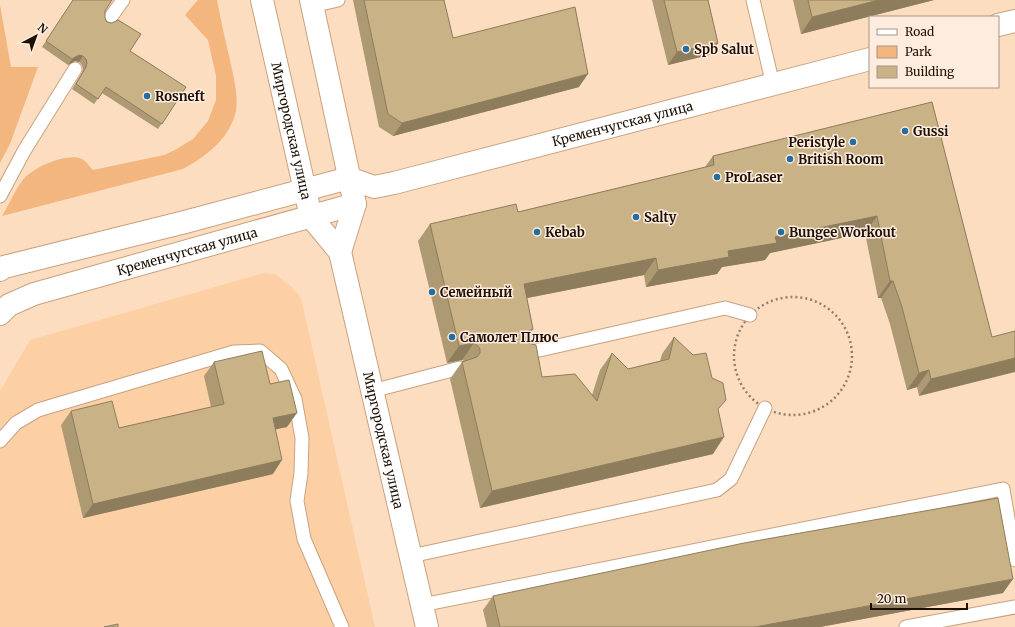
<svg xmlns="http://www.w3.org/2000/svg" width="1015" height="627" viewBox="0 0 1015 627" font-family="Merriweather,serif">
<rect width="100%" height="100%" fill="#fdddc0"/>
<polygon fill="#fdcfa5" points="264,273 275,274 292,287 301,298 375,627 0,627 0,391 30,340"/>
<g fill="#f2b67e">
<path d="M198,0h19c4,20 8,40 13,60 3,16 10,39 5,55 -8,26 -29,41 -52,54l-181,47c7,-11 12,-24 20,-35 9,-13 45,-29 60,-22 4,2 8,8 11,11l71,-15 11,-5 18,-11 15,-18 8,-21v-24l-8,-36 -23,-25z"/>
<polygon points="0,5 11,67 38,67 10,144 0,163"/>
</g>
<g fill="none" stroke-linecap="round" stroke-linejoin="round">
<defs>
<g id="lane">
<polyline points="753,0 773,85"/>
<polyline points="312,6 338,0"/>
<polyline points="108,21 123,0"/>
<polyline points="0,196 24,151 75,69"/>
<polyline points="522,354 725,308 750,315"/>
<polyline points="372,391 460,368"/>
<polyline points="0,441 16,423 38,410 234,352 260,351 281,369 295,399 302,438 301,473 297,501 304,539 342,627"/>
<polyline points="411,556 717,490 731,479 765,408"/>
<polyline points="422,605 1003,489 1015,560"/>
<polyline points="906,627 1015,607"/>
</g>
<g id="street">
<polyline points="998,25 1015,21"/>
<path id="s1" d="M349,178l25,9 20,-4 476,-124"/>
</g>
<g id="secondary">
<path id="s2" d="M262,0l49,217 29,35 87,375"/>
<polyline points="311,0 355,204 340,252"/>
<polyline points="0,270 4,267 185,222 349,178"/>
<path id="s3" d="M0,314l9,-9 25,-11 321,-90"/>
</g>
</defs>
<use href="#lane" stroke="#c8a27f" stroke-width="15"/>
<use href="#street" stroke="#c8a27f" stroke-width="24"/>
<use href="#secondary" stroke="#c8a27f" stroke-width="24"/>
<circle stroke="#967f6a" stroke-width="2.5" stroke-dasharray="2 3" stroke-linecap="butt" cx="793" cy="356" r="59"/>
<use href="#lane" stroke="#fff" stroke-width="13"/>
<use href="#street" stroke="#fff" stroke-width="22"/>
<use href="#secondary" stroke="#fff" stroke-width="22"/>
</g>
<g fill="#ad9972">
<polygon points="73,0 105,11 105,18 130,51 186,87 158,129 102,93 94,104 72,89 82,73 83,69 82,65 79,62 75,61 68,65 42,47"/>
<polygon points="353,0 444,0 453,38 579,87 393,136 379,127"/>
<polygon points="652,0 708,0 718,43 709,55 668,65"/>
<polygon points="793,0 934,0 801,34"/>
<polygon points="932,102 992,337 919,396 917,387 907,390 890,324 881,298 878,298 865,233 770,253 765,260 722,267 717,274 646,287 644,275 527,298 533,329 526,338 542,377 592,395 600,370 612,353 628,369 660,361 662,354 674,337 718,411 713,454 480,508 450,379 462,362 464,361 462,360 447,363 418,241 430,224 518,212 705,167 713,156"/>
<polygon points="214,362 270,384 287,427 275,429 273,474 83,518 61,425 71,411 119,428 211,407 204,376"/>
<polygon points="1003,593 820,627 487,627 483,610 493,596"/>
</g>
<g fill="#8d7d5d">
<polygon points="879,0 934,0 801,34 812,17"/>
<polygon points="718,43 709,55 668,65 677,52"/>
<polygon points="79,55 83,56 79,62 75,61 68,65 72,59"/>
<polygon points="588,74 579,87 393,136 402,123"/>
<polygon points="877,216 865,233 770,253 765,260 722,267 717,274 646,287 658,270 728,251 775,237"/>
<polygon points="656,258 644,275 512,301 524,284"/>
<polygon points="890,281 893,281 881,298 878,298"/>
<polygon points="533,329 521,346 528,331"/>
<polygon points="474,343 462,360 447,363 459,346"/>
<polygon points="1015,358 1015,372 919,396 931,379"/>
<polygon points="929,370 917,387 907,390 919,373"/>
<polygon points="297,413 287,427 263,432 273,418"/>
<polygon points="724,437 713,454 480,508 492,491"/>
<polygon points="282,460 273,474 83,518 93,504"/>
<polygon points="1013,579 1003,593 820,627 755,627"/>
</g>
<g fill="#c9b285" stroke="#8d7d5d">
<polygon points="73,0 112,0 105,11 105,18 107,22 112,23 118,20 141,34 130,51 186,87 162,124 106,87 98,99 76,84 86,67 87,63 86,59 83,56 79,55 72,59 46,41"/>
<polygon points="364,0 444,0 453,38 575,7 588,74 402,123 388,114"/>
<polygon points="664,0 708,0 718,43 677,52"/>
<polygon points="808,0 879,0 812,17"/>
<polygon points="932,102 992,337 1015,331 1015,358 931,379 929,370 919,373 902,307 893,281 890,281 877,216 775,237 777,243 728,251 729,257 658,270 656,258 524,284 533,329 528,331 526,338 528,343 536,345 542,377 575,374 597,401 612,353 628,369 669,359 674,337 693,355 706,353 712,378 723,383 726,400 718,409 724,437 492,491 462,362 477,357 480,353 480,349 478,346 474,343 459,346 430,224 516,204 518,212 714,165 713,156"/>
<polygon points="262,351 270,384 289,380 297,413 273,418 282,460 93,504 71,411 112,401 119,428 224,404 214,362"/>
<polygon points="998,498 1013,579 755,627 500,627 493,596 744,543"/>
<polygon points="118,624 118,627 104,627"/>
</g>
<g fill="#246da1" stroke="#feeddf" stroke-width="1.5">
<circle cx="686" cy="49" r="4"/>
<circle cx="147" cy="96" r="4"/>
<circle cx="905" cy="131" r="4"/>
<circle cx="853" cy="142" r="4"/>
<circle cx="790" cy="159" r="4"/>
<circle cx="717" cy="177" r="4"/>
<circle cx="636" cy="217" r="4"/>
<circle cx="537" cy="232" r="4"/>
<circle cx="781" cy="232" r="4"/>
<circle cx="432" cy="292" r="4"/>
<circle cx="452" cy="337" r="4"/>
</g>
<g text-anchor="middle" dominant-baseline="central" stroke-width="3" stroke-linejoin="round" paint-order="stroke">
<g font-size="13" font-weight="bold" fill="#1c0f03" stroke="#feeddf" text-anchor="start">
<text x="694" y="49">Spb Salut</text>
<text x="155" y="96">Rosneft</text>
<text x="913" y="131">Gussi</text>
<text x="845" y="142" text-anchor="end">Peristyle</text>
<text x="798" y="159">British Room</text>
<text x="725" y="177">ProLaser</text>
<text x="644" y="217">Salty</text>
<text x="545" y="232">Kebab</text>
<text x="789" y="232">Bungee Workout</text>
<text x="440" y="292">Семейный</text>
<text x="460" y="337">Самолет Плюс</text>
</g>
<g font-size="13" fill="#1c0f03" stroke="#feeddf">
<text stroke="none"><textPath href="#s1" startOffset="283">Кременчугская улица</textPath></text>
<text stroke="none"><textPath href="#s2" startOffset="134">Миргородская улица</textPath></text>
<text stroke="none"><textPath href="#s3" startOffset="199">Кременчугская улица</textPath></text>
<text stroke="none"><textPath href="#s2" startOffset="461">Миргородская улица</textPath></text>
</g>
</g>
<rect x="869" y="16" width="130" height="72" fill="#feeddf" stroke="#a49487"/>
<rect x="877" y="29" width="20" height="6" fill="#ffffff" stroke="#a49487"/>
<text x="905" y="36" font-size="12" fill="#1c0f03">Road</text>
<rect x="877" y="46" width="20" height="12" fill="#f2b67e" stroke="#a49487"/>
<text x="905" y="56" font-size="12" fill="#1c0f03">Park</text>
<rect x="877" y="66" width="20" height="12" fill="#c9b285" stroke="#a49487"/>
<text x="905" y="76" font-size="12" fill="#1c0f03">Building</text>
<g transform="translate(36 36) rotate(41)" stroke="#feeddf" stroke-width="3" paint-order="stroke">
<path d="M0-3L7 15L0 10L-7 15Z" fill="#1c0f03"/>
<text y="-6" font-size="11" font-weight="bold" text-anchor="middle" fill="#1c0f03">N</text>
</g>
<path d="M871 603v6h96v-6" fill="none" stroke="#1c0f03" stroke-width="2"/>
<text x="877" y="603" font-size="12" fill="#1c0f03" stroke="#feeddf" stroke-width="3" paint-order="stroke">20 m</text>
</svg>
